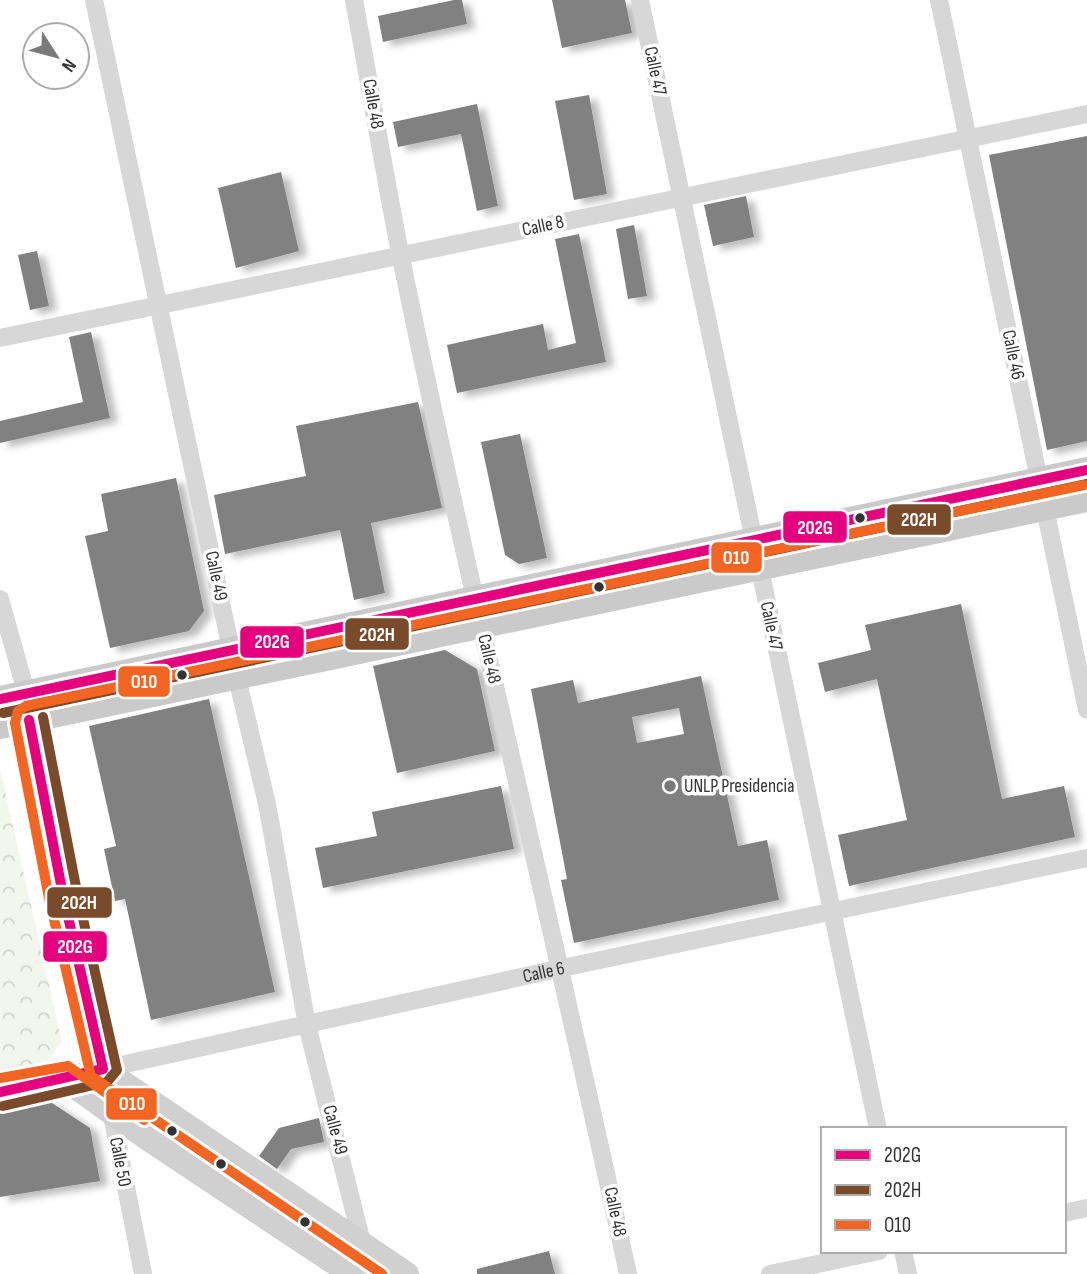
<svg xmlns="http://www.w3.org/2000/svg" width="1087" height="1274" viewBox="0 0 1087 1274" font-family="'Sofia Sans Condensed',sans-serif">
<defs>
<pattern id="park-crowns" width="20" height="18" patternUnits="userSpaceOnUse" patternTransform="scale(1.75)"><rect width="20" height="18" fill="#f2f7ee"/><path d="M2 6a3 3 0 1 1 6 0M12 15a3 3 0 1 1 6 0" fill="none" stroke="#d0d4cd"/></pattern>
<filter id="shadow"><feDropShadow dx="8" dy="4.5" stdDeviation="3.5" flood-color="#0004"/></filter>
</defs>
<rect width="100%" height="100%" fill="#fff"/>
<polygon fill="url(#park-crowns)" points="0,769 62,1042 45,1064 0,1073"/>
<g fill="#818181" fill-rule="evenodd" filter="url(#shadow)">
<polygon points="454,0 462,0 467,24 383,42 378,16"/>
<polygon points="552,0 625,0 632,33 562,48"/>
<polygon points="589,95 607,194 574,200 555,101"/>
<polygon points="477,104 498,206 477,211 461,134 398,147 393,122"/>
<polygon points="1087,136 1087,441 1047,450 989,155"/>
<polygon points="281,172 299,251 236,268 218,188"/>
<polygon points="746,196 754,237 713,246 704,205"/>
<polygon points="634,225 647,296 628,299 616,229"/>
<polygon points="579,234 606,362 457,393 447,345 543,324 548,350 576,343 555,239"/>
<polygon points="37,251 49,306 30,310 18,255"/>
<polygon points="91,332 110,418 0,443 0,421 83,402 69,337"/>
<polygon points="418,402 442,508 371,523 385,593 354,600 340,530 225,554 214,495 306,476 296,426"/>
<polygon points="520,434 547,558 519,564 505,555 481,442"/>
<polygon points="176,478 204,611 189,631 110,648 85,536 108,531 101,494"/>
<polygon points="961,604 1002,799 1064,786 1075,837 849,886 838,835 907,820 877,679 825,692 818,663 871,650 865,625"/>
<polygon points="445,650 477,669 495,751 397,773 373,666"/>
<path d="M701,676l37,170 29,-6 12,60 -205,43 -13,-63 6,-1 -36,-190 42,-9 5,23zM679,708l5,26 -47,9 -5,-26z"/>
<polygon points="209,699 275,992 151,1020 125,899 115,901 104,849 116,846 89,726"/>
<polygon points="501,786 514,849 323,888 315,848 377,836 372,812"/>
<polygon points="49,1101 90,1128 100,1181 0,1197 0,1111"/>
<polygon points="319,1118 324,1142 291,1149 277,1169 259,1156 279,1128"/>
<polygon points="549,1251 555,1274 477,1274 477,1269"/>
</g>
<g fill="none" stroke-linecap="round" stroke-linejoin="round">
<g stroke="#d7d7d7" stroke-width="18">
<polyline points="94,0 237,678 267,804 307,1025 370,1274"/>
<path d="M354,0c16,86 30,172 47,258 70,340 154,677 227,1016"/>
<polyline points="640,0 878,1129"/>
<polyline points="939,0 1087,710"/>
<polyline points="0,338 1087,114"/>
<polyline points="0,599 26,692"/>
<polyline points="1064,1213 1087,1208"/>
<polyline points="903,1251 908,1274"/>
<path id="s1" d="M143,1274l-40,-205 459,-101 525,-110"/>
<polyline points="770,1274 879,1251"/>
</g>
<g stroke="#d0d0d0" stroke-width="24">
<polyline points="27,699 58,876 103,1069"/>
<polyline points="103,1069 407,1274"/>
<polyline points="64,1079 145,1137 351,1274"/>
<polyline points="0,1092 79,1075"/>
</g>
<g stroke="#cacaca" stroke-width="26">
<polyline points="0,699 1087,470"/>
<polyline points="0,726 1087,499"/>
</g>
<defs>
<g id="bus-1">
<polyline points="0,699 1087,470"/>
<polyline points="0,1092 103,1069 63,895 29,720"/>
</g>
<g id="bus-2">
<polyline points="3,713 1087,484"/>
<polyline points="3,1106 107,1082 117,1070 77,892 43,717"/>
</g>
<g id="bus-3">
<polyline points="0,1078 68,1066 144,1120"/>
<polyline points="382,1274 91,1076 49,898 15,723 18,711 26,706 1084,485"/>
</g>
</defs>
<use href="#bus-1" stroke="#fff" stroke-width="16"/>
<use href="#bus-2" stroke="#fff" stroke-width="16"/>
<use href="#bus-3" stroke="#fff" stroke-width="16"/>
<use href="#bus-1" stroke="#e5007d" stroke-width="10"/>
<use href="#bus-2" stroke="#7a4b2a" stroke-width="10"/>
<use href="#bus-3" stroke="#f26522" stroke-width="10"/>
</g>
<g fill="#333" stroke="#fff" stroke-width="2.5">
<circle cx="860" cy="518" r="6"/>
<circle cx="599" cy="587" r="6"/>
<circle cx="182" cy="675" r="6"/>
<circle cx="172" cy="1131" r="6"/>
<circle cx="221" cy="1164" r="6"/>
<circle cx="305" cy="1222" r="6"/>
</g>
<circle fill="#7a7a7a" stroke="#fff" stroke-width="2.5" cx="670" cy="786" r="7"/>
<g text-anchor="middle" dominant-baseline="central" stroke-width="7" stroke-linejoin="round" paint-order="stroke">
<g font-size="19" fill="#333" stroke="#fff">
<text transform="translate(655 71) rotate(78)">Calle 47</text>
<text transform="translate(373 104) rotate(80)">Calle 48</text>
<text transform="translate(543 226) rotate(-12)">Calle 8</text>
<text transform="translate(1013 355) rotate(78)">Calle 46</text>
<text transform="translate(216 576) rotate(78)">Calle 49</text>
<text transform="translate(771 626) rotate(78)">Calle 47</text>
<text transform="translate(489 659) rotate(77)">Calle 48</text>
<text stroke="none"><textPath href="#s1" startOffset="660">Calle 6</textPath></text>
<text transform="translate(335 1130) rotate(75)">Calle 49</text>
<text transform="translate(120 1162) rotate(79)">Calle 50</text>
<text transform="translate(615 1212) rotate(78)">Calle 48</text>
</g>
<g font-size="19" fill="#333" stroke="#fff" text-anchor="start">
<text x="684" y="786">UNLP Presidencia</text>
</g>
</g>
<g stroke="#fff" stroke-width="2.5">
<rect x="886" y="503" width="66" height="33" rx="7" fill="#7a4b2a"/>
<rect x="782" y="510" width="66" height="34" rx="7" fill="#e5007d"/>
<rect x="710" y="541" width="53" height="33" rx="7" fill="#f26522"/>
<rect x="344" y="617" width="66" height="34" rx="7" fill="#7a4b2a"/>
<rect x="239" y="625" width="66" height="34" rx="7" fill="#e5007d"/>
<rect x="117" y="665" width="54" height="33" rx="7" fill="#f26522"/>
<rect x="46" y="886" width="67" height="33" rx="7" fill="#7a4b2a"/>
<rect x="42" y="930" width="66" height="33" rx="7" fill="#e5007d"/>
<rect x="105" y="1087" width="53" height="34" rx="7" fill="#f26522"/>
</g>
<g font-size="19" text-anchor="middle" font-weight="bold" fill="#fff">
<text x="919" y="526">202H</text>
<text x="815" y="534">202G</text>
<text x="736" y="564">O10</text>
<text x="377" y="641">202H</text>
<text x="272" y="648">202G</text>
<text x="144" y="688">O10</text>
<text x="79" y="909">202H</text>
<text x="75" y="953">202G</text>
<text x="132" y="1110">O10</text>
</g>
<rect x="821" y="1127" width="245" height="126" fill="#ffffff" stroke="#adadad" stroke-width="2"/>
<rect x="835" y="1150" width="35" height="10" fill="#e5007d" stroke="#adadad" stroke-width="2"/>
<text x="884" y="1162" font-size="21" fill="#333333">202G</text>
<rect x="835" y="1185" width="35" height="10" fill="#7a4b2a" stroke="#adadad" stroke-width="2"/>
<text x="884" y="1197" font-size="21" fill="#333333">202H</text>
<rect x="835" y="1220" width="35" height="10" fill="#f26522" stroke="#adadad" stroke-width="2"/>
<text x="884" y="1232" font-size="21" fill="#333333">O10</text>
<g transform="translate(56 56) rotate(126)"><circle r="33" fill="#ffffff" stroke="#adadad" stroke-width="2"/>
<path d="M0-5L12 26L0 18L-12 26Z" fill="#7a7a7a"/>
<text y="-10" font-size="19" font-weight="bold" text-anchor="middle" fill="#333333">N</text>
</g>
</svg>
